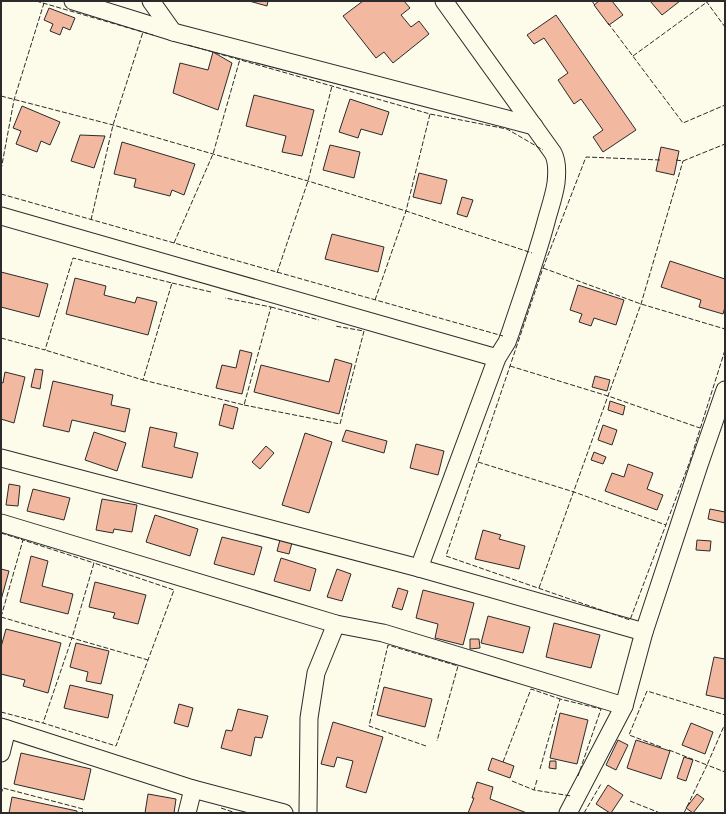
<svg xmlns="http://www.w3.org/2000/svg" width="726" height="814" viewBox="0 0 726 814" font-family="'PT Sans Narrow',sans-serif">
<rect width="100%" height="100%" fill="#fdfbea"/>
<g fill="#f2b8a0" stroke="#2b2b2b">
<polygon points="249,1 268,1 267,6"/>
<polygon points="363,1 404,1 410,8 401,15 411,27 419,21 429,34 393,63 384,52 376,58 343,16"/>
<polygon points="599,1 612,1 623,15 609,25 594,5"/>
<polygon points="650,1 680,1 662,15"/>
<polygon points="49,8 75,18 70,30 63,27 60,35 50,31 53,24 44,20"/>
<polygon points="556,15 636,130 603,152 593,137 603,130 581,99 574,104 558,80 568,73 544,38 534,44 527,35"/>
<polygon points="213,52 232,63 218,110 173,93 180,63 208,70"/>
<polygon points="254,95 314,110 302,156 282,152 286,136 246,126"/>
<polygon points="350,99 389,112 382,135 361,129 358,138 339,132"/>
<polygon points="22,106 60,122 50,145 41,141 37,152 16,144 21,131 13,128"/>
<polygon points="80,135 105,136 94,168 71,161"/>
<polygon points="122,142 195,164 184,195 172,190 170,196 134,187 136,179 114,174"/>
<polygon points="330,145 360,152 354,178 323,170"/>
<polygon points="661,147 679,151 674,175 656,171"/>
<polygon points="419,173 447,180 441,204 413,197"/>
<polygon points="462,197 473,200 467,217 457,214"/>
<polygon points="332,234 384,247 378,272 325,259"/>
<polygon points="670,261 725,279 725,307 723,314 699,307 701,300 661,287"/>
<polygon points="1,272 48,284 39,317 1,307"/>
<polygon points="75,278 106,286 104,295 135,303 137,297 157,302 148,335 66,314"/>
<polygon points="578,285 624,300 616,325 594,318 591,326 579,322 582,314 570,310"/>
<polygon points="240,350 252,353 242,394 216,388 222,365 236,368"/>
<polygon points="335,359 352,364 339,414 254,392 261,365 329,382"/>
<polygon points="35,369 43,370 40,389 31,387"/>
<polygon points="5,372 25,377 14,423 1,419 1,382 3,383"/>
<polygon points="595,376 610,380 607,391 592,387"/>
<polygon points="53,381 113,395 111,405 130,409 125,432 72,420 69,432 43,426"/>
<polygon points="610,401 625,406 623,415 608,410"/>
<polygon points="224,404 238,408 233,429 219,425"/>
<polygon points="603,425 617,430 612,445 598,440"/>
<polygon points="150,427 177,433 174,447 198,453 192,478 142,467"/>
<polygon points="346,430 387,441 384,453 342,441"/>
<polygon points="94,432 126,443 117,471 85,460"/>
<polygon points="305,433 332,442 309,513 282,505"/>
<polygon points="416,444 444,451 438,475 410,468"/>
<polygon points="266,446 274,453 260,469 252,462"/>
<polygon points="594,452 606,457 603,464 591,460"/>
<polygon points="628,464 653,473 647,489 663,495 657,510 605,491 612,473 624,477"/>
<polygon points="9,484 20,486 18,506 6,505"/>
<polygon points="33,489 70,498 64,520 27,511"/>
<polygon points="102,499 137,505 132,532 114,529 113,533 96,530"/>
<polygon points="710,509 725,512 725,523 708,519"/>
<polygon points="155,515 198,529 190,556 146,542"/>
<polygon points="483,530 501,535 499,539 525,546 519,569 475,559"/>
<polygon points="281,536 293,539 289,554 277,551"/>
<polygon points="222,537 262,547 254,575 214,564"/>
<polygon points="697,540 711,541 710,551 696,550"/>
<polygon points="31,556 48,561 42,586 73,594 68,614 20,602"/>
<polygon points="281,558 316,569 310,591 274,581"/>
<polygon points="1,569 9,571 1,600"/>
<polygon points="337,569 351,574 342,601 327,597"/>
<polygon points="95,582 146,595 138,624 113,618 115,613 89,607"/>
<polygon points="398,588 408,591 402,610 392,607"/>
<polygon points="423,590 474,603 463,645 435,638 438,624 416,618"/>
<polygon points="488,616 530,627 523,653 481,643"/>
<polygon points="554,623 600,635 591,668 546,657"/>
<polygon points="6,629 61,643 48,693 23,686 25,680 1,674 1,647"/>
<polygon points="470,639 479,639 480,648 470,649"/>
<polygon points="76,643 109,651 101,684 86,681 88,672 70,667"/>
<polygon points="714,657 725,659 725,699 706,695"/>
<polygon points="70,685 113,695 108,718 64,708"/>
<polygon points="384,687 432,699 425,727 377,715"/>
<polygon points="179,704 193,708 188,727 174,723"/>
<polygon points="238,709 268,716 262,738 255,737 251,756 221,748 226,730 232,731"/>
<polygon points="560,713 588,720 577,764 550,758"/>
<polygon points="333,722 383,737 366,793 346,787 353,761 337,757 334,767 321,764"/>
<polygon points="691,723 713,732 705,754 682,745"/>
<polygon points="618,740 628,745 616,770 606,765"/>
<polygon points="636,740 670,751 661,779 627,768"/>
<polygon points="21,753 91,769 84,800 14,784"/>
<polygon points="684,757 693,760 686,781 677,778"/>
<polygon points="492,758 514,766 510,778 488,770"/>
<polygon points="550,761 556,761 556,769 549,768"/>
<polygon points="477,782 493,787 490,799 527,813 468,813 474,798 472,798"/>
<polygon points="608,785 623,795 611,813 610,813 596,804"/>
<polygon points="148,794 176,799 174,813 145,813"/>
<polygon points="697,794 704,799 693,813 686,808"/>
<polygon points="12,797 77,811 77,813 9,813"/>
</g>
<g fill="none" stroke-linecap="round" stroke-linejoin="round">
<defs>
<g id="street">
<polyline points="73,1 173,32 534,126"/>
<polyline points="151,1 173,32"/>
<polyline points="1,216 497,358"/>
<polyline points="1,458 419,568 644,632"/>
<polyline points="1,523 336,624 383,633 624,706"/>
<path d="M419,568l78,-210 10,-16 4,-11c12,-36 25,-72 35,-109 3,-12 8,-25 10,-39 1,-9 2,-21 -3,-30l-109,-152"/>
<polyline points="1,727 193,789 284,813"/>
<polyline points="1,753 7,729"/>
<polyline points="187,813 193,789"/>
<polyline points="308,813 309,718 316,673 336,624"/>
<polyline points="568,813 624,706 644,632 699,465 725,390"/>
</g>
</defs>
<use href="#street" stroke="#2b2b2b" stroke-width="19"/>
<use href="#street" stroke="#fdfbea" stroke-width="17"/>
<g stroke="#2b2b2b" stroke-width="1" stroke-dasharray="5 2" stroke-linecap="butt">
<polyline points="36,1 153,35"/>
<polyline points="592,1 596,7"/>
<polyline points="706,1 725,27"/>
<polyline points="608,23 683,123 725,105"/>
<polyline points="188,45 430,114 507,129 543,150"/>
<polyline points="633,56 707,2"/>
<polyline points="1,96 113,125 213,154 308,181 406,211 532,253"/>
<polyline points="660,160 586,157 543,268 446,556 630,620 690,461 725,350"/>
<polyline points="676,160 683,161 725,144"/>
<polyline points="1,170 14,100 44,3"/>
<polyline points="1,194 503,336"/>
<polyline points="91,220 113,125 143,32"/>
<polyline points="174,243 213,154 240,59"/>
<polyline points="543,268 641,304 725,329"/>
<polyline points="277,273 308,181 332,86"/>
<polyline points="172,283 211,292"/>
<polyline points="375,300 406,211 430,114"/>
<polyline points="271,307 319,320"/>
<polyline points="1,338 45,350 73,258 172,283 143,380 45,350"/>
<polyline points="510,366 608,396 700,428"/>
<polyline points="143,380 244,405 271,307 225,298"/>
<polyline points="244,405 340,424 364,331 335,326"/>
<polyline points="478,462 574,492 666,525"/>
<polyline points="1,533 23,540"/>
<polyline points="539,588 641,304 683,161"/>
<polyline points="1,617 72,638 94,563 174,590 116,746 43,723 72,638 148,660"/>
<polyline points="1,617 23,540 94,563"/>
<polyline points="1,712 43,723"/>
<polyline points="426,746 369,726 388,645 458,666 437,741"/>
<polyline points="661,747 629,735 647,691 725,715"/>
<polyline points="669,750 707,765 724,726"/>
<polyline points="503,762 531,689 560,699"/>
<polyline points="540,769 560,699 601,709 578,776"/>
<polyline points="537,780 534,790 571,796"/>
<polyline points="512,781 534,790"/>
<polyline points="1,794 3,788 83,809 82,813"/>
<polyline points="630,801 660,813"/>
<polyline points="221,808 236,813"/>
<polyline points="584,813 601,784"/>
<polyline points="684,813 707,765 725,772"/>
</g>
</g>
<rect width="726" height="814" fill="none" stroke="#2b2b2b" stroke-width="4"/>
</svg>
